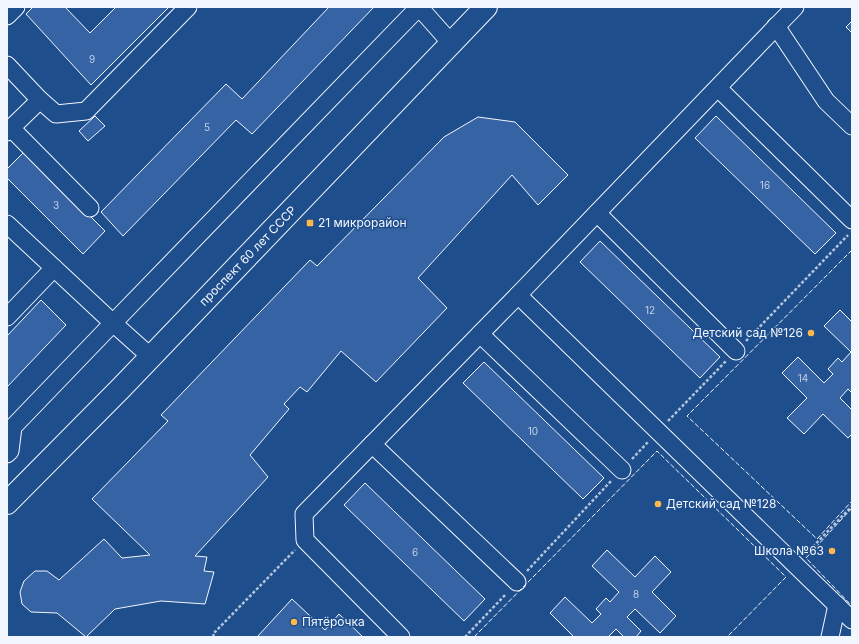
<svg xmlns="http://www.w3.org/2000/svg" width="859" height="644" viewBox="0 0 859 644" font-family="Inter,sans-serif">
	<rect width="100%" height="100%" fill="#1f4e8c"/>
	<g fill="#3563a3" stroke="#f2f6ff">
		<path d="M33,7h32l25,26 26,-26h53l-78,78 -65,-71z"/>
		<path d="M329,7h45l-122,127 -16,-14 -113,116 -22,-24 125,-128 16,15z"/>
		<path d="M852,21v12l-6,-6z"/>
		<path d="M95,116l10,10 -17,15 -9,-10z"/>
		<path d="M716,116l120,117 -21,21 -120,-116z"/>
		<path d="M478,117l37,5 53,53 -30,30 -26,-30 -94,103 29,30 -71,74 -35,-31 -34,41 -7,-5 -16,17 5,5 -39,46 18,22 -73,79 12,1 -3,14 10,1 -9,32 -44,-3 -46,8 -29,28 -29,-24 -26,-1 -9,-8 -2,-12 4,-11 11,-10h12l12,9 45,-41 18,19 28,-3 -58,-56 76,-78 -7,-6 149,-155 7,6 127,-129z"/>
		<path d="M25,151l80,80 -22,23 -76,-76v-9z"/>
		<path d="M600,241l120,116 -20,21 -120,-116z"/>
		<path d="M41,300l25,25 -59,62v-51z"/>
		<path d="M840,310l12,12v71l-4,-4 -8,9 12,12v24l-4,4 -25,-24 -19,20 -17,-16 20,-20 -25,-25 16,-16 26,26 9,-9 -5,-5 10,-11 4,4 9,-10 -27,-26z"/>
		<path d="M484,362l120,116 -21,21 -120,-116z"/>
		<path d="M365,483l120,116 -21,22 -120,-116z"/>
		<path d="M607,550l28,27 20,-21 16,16 -19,20 24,24 -16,17 -25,-24 -8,8 14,14 -5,6h-12l-8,-8 -8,8h-34l-24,-24 15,-16 27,26 9,-9 -5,-5 10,-11 4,4 9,-10 -27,-26z"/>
		<path d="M292,599l33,31 14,-16 24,23h-106z"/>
	</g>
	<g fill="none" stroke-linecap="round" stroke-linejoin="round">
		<defs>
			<g id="minor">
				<path d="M795,7l-277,288 334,325"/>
				<path d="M7,16l9,-9"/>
				<path d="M776,26l50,75 26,25"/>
				<path d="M7,65l33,35"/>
				<path d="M718,88l134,132"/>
				<path d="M11,128l79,80"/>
				<path d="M7,132l33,-32 16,14 30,-3 102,-104"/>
				<path d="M597,213l139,138"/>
				<path d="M7,224l106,99 306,-316 32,36"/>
				<path d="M7,317l47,-49"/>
				<path d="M480,334l142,136"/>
				<path d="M372,444l145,138"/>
				<path d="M7,454l3,-3 3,-24 100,-104 38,34"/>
				<path d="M401,637l-96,-97 -1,-26 214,-219"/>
				<path d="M830,637l7,-32"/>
			</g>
			<path id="major" d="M7,503l115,-116 364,-380"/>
		</defs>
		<use href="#minor" stroke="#f2f6ff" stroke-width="19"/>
		<use href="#major" stroke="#f2f6ff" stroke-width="24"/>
		<g stroke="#b3c4dc" stroke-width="2.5" stroke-dasharray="3 2" stroke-linecap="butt">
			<path d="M746,341l102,-106"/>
			<path d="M668,421l58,-60"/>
			<path d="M632,459l16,-17"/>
			<path d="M806,554l46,-48"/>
			<path d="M527,571l84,-90"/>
			<path d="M214,637l-1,-3 82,-84"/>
			<path d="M465,637l41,-43"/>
		</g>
		<use href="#minor" stroke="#1f4e8c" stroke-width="17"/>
		<use href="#major" stroke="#1f4e8c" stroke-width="22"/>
		<g stroke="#f2f6ff" stroke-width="1" stroke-dasharray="5 2" stroke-linecap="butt">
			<path d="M852,250l-165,166 130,123 35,-38"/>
			<path d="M852,508l-46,50 46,48"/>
			<path d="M474,637l183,-186 129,126 -59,60"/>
		</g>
	</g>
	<g fill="#ffb74d" stroke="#1f4e8c" stroke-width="1.5">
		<rect x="306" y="219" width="8" height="8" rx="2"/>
		<circle cx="811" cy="333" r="4"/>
		<circle cx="658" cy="504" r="4"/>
		<circle cx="832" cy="551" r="4"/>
		<circle cx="294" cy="622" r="4"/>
	</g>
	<g text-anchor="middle" stroke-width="3" stroke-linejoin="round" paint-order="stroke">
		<g font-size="10" fill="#c3d1e8">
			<text x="92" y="63">9</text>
			<text x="207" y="131">5</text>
			<text x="765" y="189">16</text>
			<text x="56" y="209">3</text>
			<text x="650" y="314">12</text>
			<text x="803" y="382">14</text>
			<text x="533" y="435">10</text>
			<text x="415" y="556">6</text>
			<text x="636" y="598">8</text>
		</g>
		<g font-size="12" fill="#f2f6ff" stroke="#1f4e8c" text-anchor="start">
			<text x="318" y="227">21 микрорайон</text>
			<text x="803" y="337" text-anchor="end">Детский сад №126</text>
			<text x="666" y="508">Детский сад №128</text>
			<text x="824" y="555" text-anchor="end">Школа №63</text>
			<text x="302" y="626">Пятёрочка</text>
		</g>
		<g font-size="12" fill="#f2f6ff" stroke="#1f4e8c">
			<text transform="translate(248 256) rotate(-46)" y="4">проспект 60 лет СССР</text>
		</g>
	</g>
	<rect width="859" height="644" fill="none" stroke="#f2f6ff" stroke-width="16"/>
</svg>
